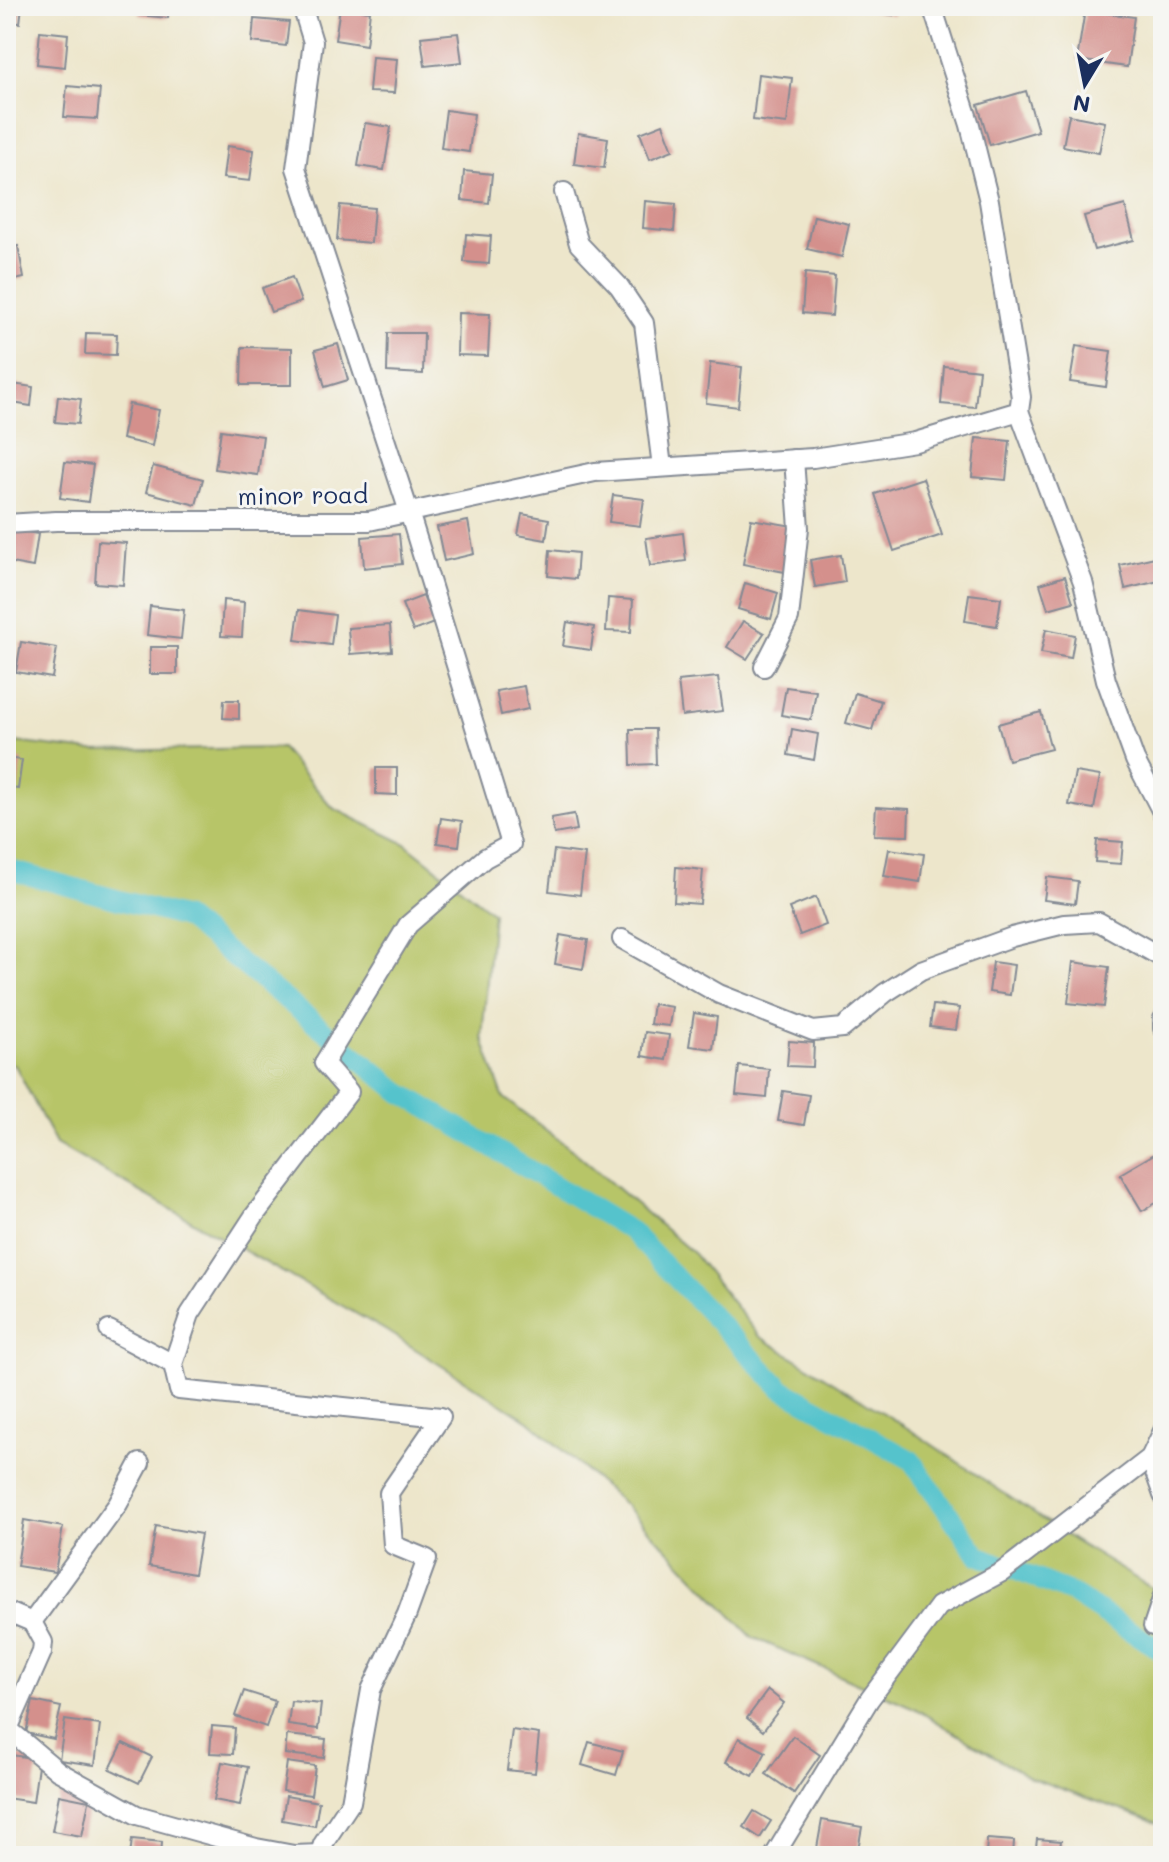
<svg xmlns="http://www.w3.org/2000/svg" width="1169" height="1862" viewBox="0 0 1169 1862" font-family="Mali,sans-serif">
	<rect width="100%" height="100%" fill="#f6f6f2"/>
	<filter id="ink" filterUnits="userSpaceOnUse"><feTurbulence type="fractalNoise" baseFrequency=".0125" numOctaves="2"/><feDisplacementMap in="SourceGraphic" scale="16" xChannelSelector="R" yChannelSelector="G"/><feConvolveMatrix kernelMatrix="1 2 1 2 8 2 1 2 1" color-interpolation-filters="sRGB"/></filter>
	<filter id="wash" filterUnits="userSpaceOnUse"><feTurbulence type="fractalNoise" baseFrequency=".006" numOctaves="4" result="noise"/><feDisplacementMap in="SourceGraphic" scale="32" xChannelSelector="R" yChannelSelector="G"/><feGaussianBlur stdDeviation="1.8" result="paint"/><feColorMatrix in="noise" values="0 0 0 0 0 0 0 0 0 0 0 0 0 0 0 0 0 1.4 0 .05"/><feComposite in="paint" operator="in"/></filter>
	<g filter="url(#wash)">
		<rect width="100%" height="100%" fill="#ede6cb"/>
		<path fill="#b7c568" stroke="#697a63" stroke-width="2" d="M6,741l85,10 190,-3 52,60 73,36 87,69 -11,124 21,60 73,56 118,101 65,82 150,93 164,111 90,55v230l-134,-48 -115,-69 -162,-71 -128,-133 -95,-83 -144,-91 -329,-186 -41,-79 -9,-3z"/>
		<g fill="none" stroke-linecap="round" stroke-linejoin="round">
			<path stroke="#55c3cc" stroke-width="20" d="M6,869l179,49 215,174 231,139 150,157 130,72 67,95 93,38 92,59"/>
		</g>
		<g id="blocks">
			<g fill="#d4908c">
				<path d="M6,6h16l-2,17 -14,-1z"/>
				<path d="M140,6h29l-1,12 -29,-3z"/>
				<path d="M862,6h32l-1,9 -32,-6z"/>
				<path d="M340,7l30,4 -4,34 -31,-5z"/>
				<path d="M1085,10l49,7 -7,50 -50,-7z"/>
				<path d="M254,19l35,3 -3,24 -34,-4z"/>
				<path d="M40,31l28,3 -3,33 -28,-3z"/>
				<path d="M458,33l4,29 -37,4 -4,-29z"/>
				<path d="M372,57l25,2 -3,34 -25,-1z"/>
				<path d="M758,74l34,4 -5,46 -34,-4z"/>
				<path d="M67,86l33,3 -3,30 -33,-2z"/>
				<path d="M1026,91l12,40 -48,14 -12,-40z"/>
				<path d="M446,110l28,4 -5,38 -28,-4z"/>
				<path d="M1069,115l36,7 -6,31 -36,-7z"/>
				<path d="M365,123l26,4 -7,43 -26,-4z"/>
				<path d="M663,124l10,26 -23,9 -10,-26z"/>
				<path d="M578,133l30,5 -4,30 -30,-4z"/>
				<path d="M227,146l27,4 -4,31 -27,-3z"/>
				<path d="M464,171l28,3 -3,29 -27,-3z"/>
				<path d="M645,201l31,3 -2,27 -31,-3z"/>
				<path d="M340,205l34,3 -3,35 -34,-3z"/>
				<path d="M1125,205l9,35 -40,10 -10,-34z"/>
				<path d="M814,216l35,8 -7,33 -35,-8z"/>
				<path d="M466,234l25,2 -2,28 -25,-2z"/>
				<path d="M18,246l6,32 -18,4v-34z"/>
				<path d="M805,273l30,3 -3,40 -30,-3z"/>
				<path d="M292,277l9,25 -30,10 -9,-24z"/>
				<path d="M458,313l32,1 -2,42 -31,-1z"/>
				<path d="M86,333l31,1 -1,21 -31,-1z"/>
				<path d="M388,333h36l-1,41 -36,-2z"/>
				<path d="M338,344l10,36 -23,7 -10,-37z"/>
				<path d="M1076,346l35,5 -5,36 -36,-5z"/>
				<path d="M242,347l50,1v37h-51z"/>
				<path d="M710,363l32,4 -4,40 -32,-4z"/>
				<path d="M944,366l35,4 -4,37 -34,-3z"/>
				<path d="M6,383l27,4 -2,19 -25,-4z"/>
				<path d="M58,396l23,3 -3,25 -23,-2z"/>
				<path d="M129,404l30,6 -7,36 -30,-7z"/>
				<path d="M221,430l42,6 -5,39 -43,-6z"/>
				<path d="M976,438l34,3 -4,39 -34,-3z"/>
				<path d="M65,462l28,3 -5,37 -28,-4z"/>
				<path d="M153,466l50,13 -7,26 -50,-13z"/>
				<path d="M923,478l19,57 -48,16 -19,-57z"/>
				<path d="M613,495l31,4 -4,27 -31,-4z"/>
				<path d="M522,514l27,5 -3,21 -28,-5z"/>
				<path d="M751,519l42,7 -8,46 -42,-8z"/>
				<path d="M468,521l6,33 -30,7 -7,-34z"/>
				<path d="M6,529l32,5 -5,33 -27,-5z"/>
				<path d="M683,533l3,28 -36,5 -4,-28z"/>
				<path d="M399,534l3,30 -38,4 -2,-31z"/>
				<path d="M98,541l28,2 -3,42 -28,-2z"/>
				<path d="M550,550l28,3 -2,26 -28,-3z"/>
				<path d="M841,555l4,27 -30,5 -5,-27z"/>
				<path d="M1159,556l4,24 -38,9 -5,-24z"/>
				<path d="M1065,576l8,26 -25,7 -8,-25z"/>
				<path d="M745,583l33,10 -7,26 -33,-10z"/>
				<path d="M969,594l32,4 -4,28 -32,-5z"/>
				<path d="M423,596l11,27 -21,8 -11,-27z"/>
				<path d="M608,598l25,2 -2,32 -25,-1z"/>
				<path d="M223,600l21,2 -2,35 -21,-1z"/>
				<path d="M150,606l34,4 -3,29 -34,-4z"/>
				<path d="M299,610l36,5 -4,30 -36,-5z"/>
				<path d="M743,621l21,12 -17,26 -20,-12z"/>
				<path d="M567,622l27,5 -3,23 -28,-4z"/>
				<path d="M390,625l2,26 -42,3 -2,-26z"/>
				<path d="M1046,629l29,6 -4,23 -30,-5z"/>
				<path d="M21,642l36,6 -5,30 -36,-6z"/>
				<rect x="150" y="647" width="27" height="27"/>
				<path d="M718,677l5,34 -41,5 -4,-35z"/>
				<path d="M524,686l4,23 -27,6 -5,-24z"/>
				<path d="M786,687l30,4 -5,29 -30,-5z"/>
				<path d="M855,693l26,8 -9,29 -26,-7z"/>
				<path d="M224,700h15v19l-16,-1z"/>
				<path d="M1041,712l10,37 -43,11 -10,-36z"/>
				<path d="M630,729h25l1,35 -25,1z"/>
				<path d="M792,729l26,5 -4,26 -26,-5z"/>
				<path d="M6,758l16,2 -4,29 -12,-2z"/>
				<path d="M376,768h21v27l-21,-1z"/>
				<path d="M1075,772l25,4 -6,33 -25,-4z"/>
				<path d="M876,807l33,2 -1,27 -34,-1z"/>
				<path d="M574,814l3,16 -23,4 -3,-16z"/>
				<path d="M441,818l21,3 -3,25 -22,-3z"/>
				<path d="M1097,840l26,2 -2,22 -26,-2z"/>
				<path d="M889,849l35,5 -4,28 -36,-6z"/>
				<path d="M554,850l31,4 -5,41 -31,-4z"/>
				<path d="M676,867l27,3 -3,34 -26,-2z"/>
				<path d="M1047,877l31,4 -3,23 -31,-4z"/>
				<path d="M816,897l10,28 -26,10 -11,-27z"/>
				<path d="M560,935l28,5 -5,29 -28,-5z"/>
				<path d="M993,962l21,3 -4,30 -21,-3z"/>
				<path d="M1073,962l36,5 -5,40 -36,-4z"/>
				<path d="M653,1004l19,3 -3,19 -19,-2z"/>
				<path d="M933,1005l26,3 -3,22 -26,-3z"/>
				<path d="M694,1013l23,4 -4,32 -24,-3z"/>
				<path d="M645,1032l24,3 -3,25 -24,-4z"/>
				<path d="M789,1041l25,2 -1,24 -26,-1z"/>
				<path d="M739,1066l30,3 -2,29 -31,-3z"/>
				<path d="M783,1091l26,4 -5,30 -26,-4z"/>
				<path d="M1156,1153l7,12v34l-21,12 -22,-37z"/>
				<path d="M24,1520l39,7 -8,45 -38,-6z"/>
				<path d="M156,1526l45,8 -7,40 -45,-8z"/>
				<path d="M768,1690l16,13 -21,28 -16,-13z"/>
				<path d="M244,1691l31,10 -9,26 -31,-11z"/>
				<path d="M33,1701l28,6 -7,32 -28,-6z"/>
				<path d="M291,1701l30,3 -3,25 -30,-4z"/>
				<path d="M65,1720l35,5 -5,40 -36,-5z"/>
				<path d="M212,1726l23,2 -2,26 -23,-1z"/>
				<path d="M512,1730l27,4 -4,39 -28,-3z"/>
				<path d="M287,1735l39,4 -2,19 -39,-4z"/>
				<path d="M793,1736l27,19 -26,38 -28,-19z"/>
				<path d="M739,1738l27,14 -13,24 -27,-14z"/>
				<path d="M589,1742l34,9 -7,24 -34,-10z"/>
				<path d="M123,1743l29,14 -13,26 -29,-14z"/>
				<path d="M11,1755l28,4 -6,43 -27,-4z"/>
				<path d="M222,1762l26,5 -8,38 -26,-5z"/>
				<path d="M287,1762l28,4 -4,29 -28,-4z"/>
				<path d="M59,1795l30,6 -7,35 -30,-5z"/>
				<path d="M286,1796l33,6 -4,24 -33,-6z"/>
				<path d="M754,1811l17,10 -11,17 -16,-11z"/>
				<path d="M822,1820l40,7 -5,28 -40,-7z"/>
				<path d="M132,1839l30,3 -1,14h-31z"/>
				<path d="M987,1839l27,2 -1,15h-27z"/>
				<path d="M1037,1839l24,2 -2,15h-24z"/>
				<path d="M203,1847l33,8v1h-35z"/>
			</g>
		</g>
	</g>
	<g filter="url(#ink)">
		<use href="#blocks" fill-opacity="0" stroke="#848a94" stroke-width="2"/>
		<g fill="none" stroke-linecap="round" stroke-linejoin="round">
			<defs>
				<g id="minor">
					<path d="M302,6l11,36 -17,126 113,344 102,332 -26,14 -77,67 -84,138 25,29 -95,124 -64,98 -17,50 6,26 262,27 -52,76 4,52 34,14 -20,55 -36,76 -20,112 -28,42 -4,12"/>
					<path d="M564,192l15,52 40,42 25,37 18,144"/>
					<path d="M1019,411l64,171 23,98 29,80 28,54"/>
					<path d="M6,524l50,-3h313l226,-49 218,-14 102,-16 104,-31 2,-14 -32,-196 -19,-76 -38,-119"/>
					<path d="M764,667l25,-49 10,-90 -5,-69"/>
					<path d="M622,939l97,55 94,37 30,-3 42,-35 36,-23 91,-33 52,-13 35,-2 64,36"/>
					<path d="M1163,1019v9"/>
					<path d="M109,1330l64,34"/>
					<path d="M1150,1458l13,37"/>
					<path d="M6,1611l26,11 86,-118 22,-41"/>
					<path d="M32,1622l11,20 -1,10 -34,77 50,42 79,44 119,33 38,7 26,-1"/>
					<path d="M1153,1626l10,-30"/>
					<path d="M774,1856l95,-156 70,-94 63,-34 148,-114 13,-27"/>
				</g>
			</defs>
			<use href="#minor" stroke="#848a94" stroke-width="22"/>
			<use href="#minor" stroke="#fff" stroke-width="18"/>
		</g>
	</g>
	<g text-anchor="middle" stroke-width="6" stroke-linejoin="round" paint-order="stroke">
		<g font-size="24" fill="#1b2f5e" stroke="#f6f6f2">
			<text transform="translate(303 496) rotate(-1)" y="8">minor road</text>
		</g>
	</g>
	<rect width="1169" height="1862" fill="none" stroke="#f6f6f2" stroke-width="32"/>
	<g transform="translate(1085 84) rotate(190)" stroke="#f6f6f2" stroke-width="6" paint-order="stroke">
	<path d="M0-6L14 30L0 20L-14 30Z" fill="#1b2f5e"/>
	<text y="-12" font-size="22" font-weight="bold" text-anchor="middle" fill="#1b2f5e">N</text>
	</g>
</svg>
